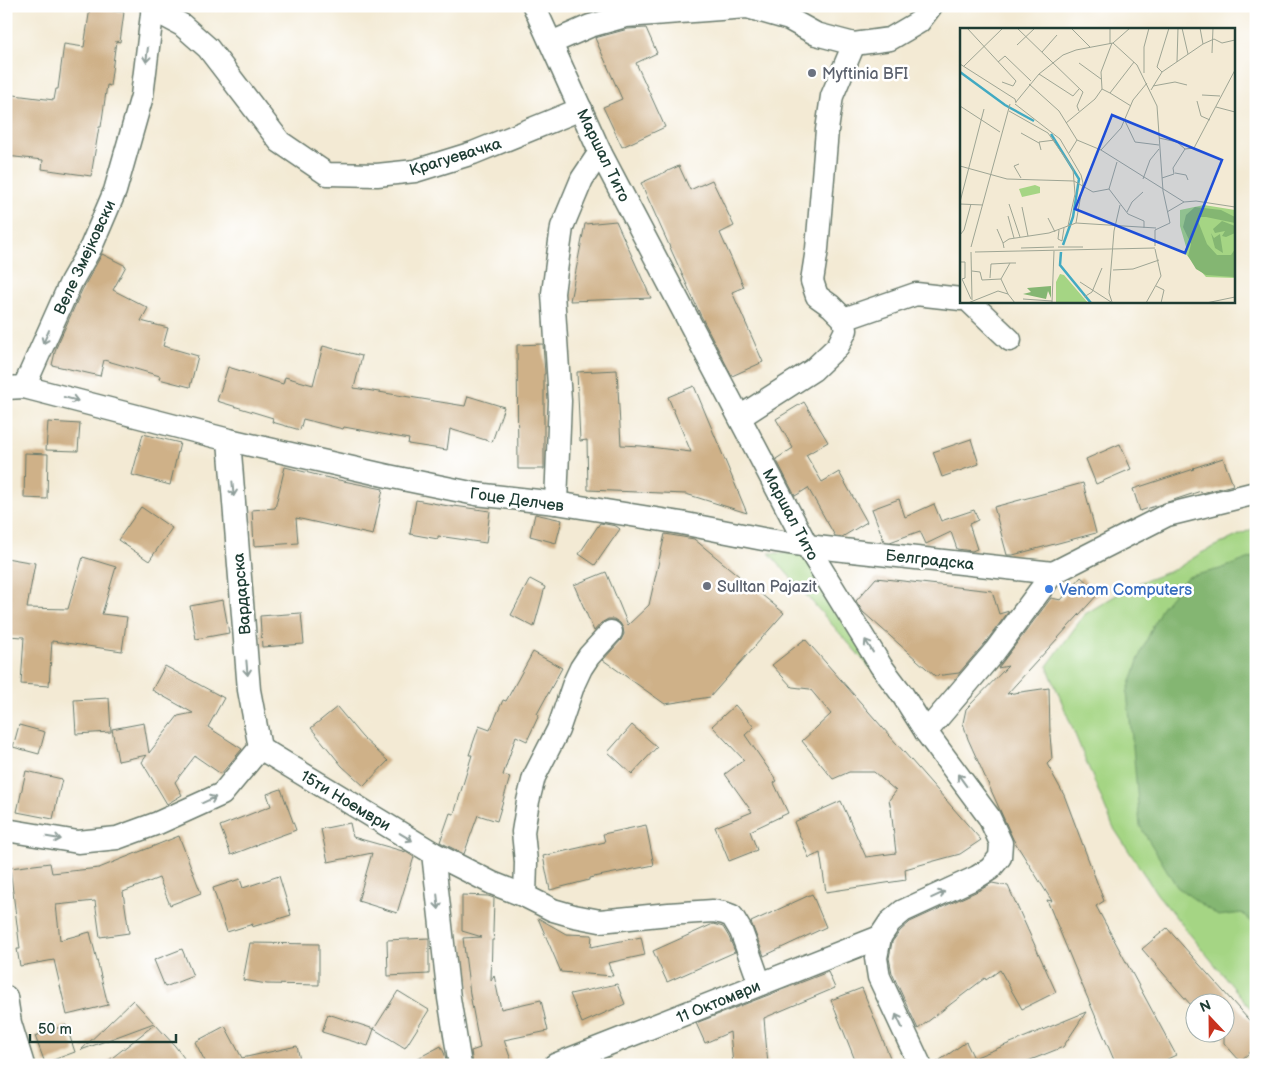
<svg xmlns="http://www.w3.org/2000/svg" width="1262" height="1071" viewBox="0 0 1262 1071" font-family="'Balsamiq Sans',sans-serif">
	<rect width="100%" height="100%" fill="#fff"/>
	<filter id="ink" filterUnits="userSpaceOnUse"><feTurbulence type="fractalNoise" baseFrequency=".02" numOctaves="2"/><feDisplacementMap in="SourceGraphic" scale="10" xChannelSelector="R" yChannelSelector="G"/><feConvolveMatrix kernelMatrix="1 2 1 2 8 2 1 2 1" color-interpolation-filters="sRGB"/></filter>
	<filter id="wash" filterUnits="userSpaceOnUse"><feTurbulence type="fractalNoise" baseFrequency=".0096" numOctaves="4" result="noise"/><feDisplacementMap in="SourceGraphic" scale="20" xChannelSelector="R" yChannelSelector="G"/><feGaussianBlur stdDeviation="1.12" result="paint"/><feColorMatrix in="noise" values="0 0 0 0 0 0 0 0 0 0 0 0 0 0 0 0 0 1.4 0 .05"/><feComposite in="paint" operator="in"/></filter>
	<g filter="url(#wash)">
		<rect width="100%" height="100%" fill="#f3ead4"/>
		<g fill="#a5d584" stroke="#62895c">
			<path d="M1256,527v488l-99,-121 -44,-67 -66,-161 38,-52 48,-29 43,-16 25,-16z"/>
			<path d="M769,553h34l77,126z"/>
		</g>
		<path fill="#84b672" stroke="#527a53" d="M1256,556v99l-2,1 2,5v265l-14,-13 -24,3 -41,-29 -37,-61 -7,-79 -6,-54 14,-41 21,-45 25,-30 33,-8z"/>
		<g id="blocks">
			<g fill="#cfb188">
				<path d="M90,8l34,4 -4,30 -4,-1 -6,45 -3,-1 -6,42h-2l-8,49 -49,-7 1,-9 -37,-4v-62l48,6 2,-11h2l6,-45 20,3z"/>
				<path d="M646,28l11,25 -21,10 29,64 -43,20 -19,-40 19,-8 -27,-61 33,-9z"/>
				<path d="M679,166l11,24 22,-10 22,46 -14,7 24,54 -12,5 31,70 -31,14 -32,-62 -59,-131z"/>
				<path d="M616,221l35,77 -81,3 15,-77z"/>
				<path d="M102,254l24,12 -13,24 35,18 -7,13 27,7 -5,18 35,10 -8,31 -31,-8 1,-3 -56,-16 -4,16 -48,-11 4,-17 26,-58z"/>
				<path d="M543,344l2,30h-1v95h-26l-1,-124z"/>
				<path d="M323,346l39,10 -8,32 111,18 3,-10 36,11 -12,35 -42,-13 -3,21 -39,-6 1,-5 -65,-12 -1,2 -40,-10 -3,11 -28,-8 1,-4 -56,-17 11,-34 55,17 2,-7 28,8z"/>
				<path d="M617,370l4,75 20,1 50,6 -23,-55 26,-11 53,127 -61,-19 -98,-4 -1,-50 -7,1 -3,-69z"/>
				<path d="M804,402l24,40 -22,13 16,27 17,-10 28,50 -25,15 -7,-1 -27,-48 -13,8 -19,-37 17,-11 -17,-29z"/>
				<path d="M48,422l32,2 -2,27 -32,-1z"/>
				<path d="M143,434l37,9 -10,42 -38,-10z"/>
				<path d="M971,439l8,25 -37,13 -9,-25z"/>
				<path d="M1120,444l11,25 -35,15 -10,-25z"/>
				<path d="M25,453l23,1 -1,45 -23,-1z"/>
				<path d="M1223,458l10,27 -31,8 -1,-2 -61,20 -7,-22 61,-20 -1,-1z"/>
				<path d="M285,467l44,11 54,11 -10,46 -77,-17 2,25 -44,3 -2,-36 23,-2z"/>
				<path d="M1083,483l13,50 -83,22h-6l-13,-48z"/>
				<path d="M899,499l6,18 29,-13 7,17 33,-11 4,10 -9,4 8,25 -5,2 -15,-2 -6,-17 -25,12 -6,-13 -30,11 -6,-1 -12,-32z"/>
				<path d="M416,500l38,7v-1l36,5 -4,32 -48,-7v3l-28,-5z"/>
				<path d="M141,507l31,21 -23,33 -31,-21z"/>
				<path d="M535,514l27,6 -6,23 -26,-7z"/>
				<path d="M600,523l16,3 4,3 -25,36 -16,-11z"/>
				<path d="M665,534l29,5 90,74 -74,84 -45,7 -62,-44 18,-20 3,-6 -1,-6 -3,-5 -6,-4h-6l-7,4 -7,8 -20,-46 32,-13 22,53 21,-20z"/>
				<path d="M83,557l33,10 -14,47 25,3 -5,34 -70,-10 -3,45 -28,-2 3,-47 -18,-1v-78l29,5 -8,45 41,1z"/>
				<path d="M1081,577l18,16 -92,101 42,-6 1,47 2,24 -5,5 17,31 40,106 -8,5 80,149 -21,10 -41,-5 -34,-80 -33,-80 5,1 -39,-62 -45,-100 -5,-16 3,-14 42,-43 -10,2 53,-70 10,2z"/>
				<path d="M876,578l116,13 7,23 10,-3 -24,32 -26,30 -24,3 -72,-64 -7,-11z"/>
				<path d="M530,579l15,8 -11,40 -23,-12z"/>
				<path d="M223,600l6,33 -33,6 -6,-33z"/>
				<path d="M301,613l3,31 -42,3 -2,-31z"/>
				<path d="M805,639l176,201 -21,14 -55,15 1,11 -80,12 -6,-39 -11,5 -15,-36 47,-21 25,56 30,-4 -5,-44 -2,-9 7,-9 -22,-19h-25l-16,7 -31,-38 29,-27 -21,-25 -18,-2 -20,-22z"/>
				<path d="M533,652l29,16 -25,46 2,1 -12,26 -11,-5 -13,39 7,2 -13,44 -19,-6 -14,39 -24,-12 10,-29 4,1 18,-59h-3l10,-29 11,4 13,-30 3,1z"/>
				<path d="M165,666l59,32 -16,29 34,22 -21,25 -26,-18 -20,26 7,13 -15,9 -25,-42 5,-7 -29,6 -6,-32 32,-6 5,30 29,-37 15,-3 -41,-23z"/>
				<path d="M109,698l2,34 -35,2 -2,-34z"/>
				<path d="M735,705l19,22 -9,8 32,46 -3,2 14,30 -38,18 7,19 -28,11 -14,-34 37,-15 -27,-38 19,-14 -32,-34z"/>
				<path d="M337,707l25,30 26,24 -24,25 -22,-20 -31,-38z"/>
				<path d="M19,725l26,7 -6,22 -26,-7z"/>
				<path d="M632,725l25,22 -25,27 -24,-22z"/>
				<path d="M26,771l36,8 -9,40 -36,-7z"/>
				<path d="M281,789l15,41 -39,14v1l-26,10 -11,-29 51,-20 -4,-12z"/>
				<path d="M350,823l3,14 53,15 8,5 -17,56 -39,-12 14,-48 -44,9 -7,-33z"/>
				<path d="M646,825l8,40 -65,13v2l-39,10 -7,-34 62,-14 -2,-8z"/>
				<path d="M179,836l22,57 -31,12 -11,-27 -36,14 6,41 -29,4 -5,-36 -39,4 4,35 30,-8 18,73 -41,10 -13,-55 -34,6 -3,-17h3l-10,-81 40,-5 2,10 47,-5z"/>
				<path d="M279,876l12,39 -39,12 1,-3 -26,8 -14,-44 27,-9 3,9z"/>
				<path d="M992,883l16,3 48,106 -34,17 -22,-39 -14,10 -1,-2 -67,51 -26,-56 -3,-15 3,-16 8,-11 10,-9 72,-33z"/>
				<path d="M812,894l14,33 -62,29 -13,-34z"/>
				<path d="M462,895l26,1 6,2 -1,34 1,8h-2l-1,41 3,-6 7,34 40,-9 7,31 -44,9 7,20 -14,5h-24l-2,-14 9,-3 -10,-54 -7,-56 19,-1 -20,-6z"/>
				<path d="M538,918l28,16 26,1 -1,12 50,-10 4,18 -37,8 5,13 -52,-4z"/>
				<path d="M713,924l10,3 6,10 6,15 -68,30 -14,-31z"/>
				<path d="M1167,928l89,100v19l-16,14 -16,-18v-39h-34l-48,-55z"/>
				<path d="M429,938v36l-41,2 -1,-36z"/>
				<path d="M250,943l69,1v41l-52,-1 -24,-4z"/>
				<path d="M182,949l11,27 -28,11 -11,-27z"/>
				<path d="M828,972l7,16 -71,30 4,47h-35l-3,-33 -25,11 -9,-20z"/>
				<path d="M617,984l8,20 -43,19 -12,-29z"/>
				<path d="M862,988l31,77h-36l-26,-65z"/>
				<path d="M398,991l31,19 -24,38 -31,-19z"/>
				<path d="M133,1000l21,23 -73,27z"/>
				<path d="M1086,1012l-23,35 -45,18h-85l33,-23 8,16z"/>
				<path d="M328,1014l46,15 -6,17 -46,-14z"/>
				<path d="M155,1024l20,22 9,12 -11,7h-70z"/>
				<path d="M66,1025l9,27 -30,11 -10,-27z"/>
				<path d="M225,1026l17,32 55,-12 4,19h-94l-12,-23z"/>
				<path d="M441,1046l4,9 2,10h-42z"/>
			</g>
		</g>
	</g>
	<g filter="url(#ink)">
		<use href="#blocks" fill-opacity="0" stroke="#697a6c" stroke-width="1"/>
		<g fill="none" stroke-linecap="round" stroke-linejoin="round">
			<defs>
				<g id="street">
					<path d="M534,6l66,146 207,394 74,120 21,28 24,38 63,85 12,26 -1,14 -10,12 -13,8 -74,34 -13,11 -10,15 -4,21 3,19 41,88"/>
					<path d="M152,9l30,16 26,23 72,94 47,32 50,1 38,-4 58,-18 108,-44"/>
					<path d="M551,43l39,-17 36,-10 121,-9 42,12 27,15 38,10 36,-5 29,-17 12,-16"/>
					<path d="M969,301l41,39"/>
					<path d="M844,319l72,-25 45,5"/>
					<path d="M24,387l47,-105 20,-35 24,-56 27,-95 11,-90"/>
					<path d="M6,388l18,-1 205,53 159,36 88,18 80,9 125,20 82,16 44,7 246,27"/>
					<path d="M740,417l73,-47 25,-24 8,-16 -2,-11 -13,-13 -14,-10 -5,-15 5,-32 10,-119 5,-34 22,-52"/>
					<path d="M229,440l20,250 11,58"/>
					<path d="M556,503l4,-102 -7,-108 9,-66 20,-48 18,-27"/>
					<path d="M926,732l69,-81 58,-78 114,-58 89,-22"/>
					<path d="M260,748l173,105 59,30 33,13 28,14 21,6 26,5 69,-7 44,-3 11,2 8,3 9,15 19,53"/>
					<path d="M6,830l72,12 39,-4 41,-15 64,-29 38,-46"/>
					<path d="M433,853l16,145 11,67"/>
					<path d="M525,896l1,-34 -3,-30 5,-31 6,-24 24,-47 16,-47 7,-15 8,-12 22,-24"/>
					<path d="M6,997l4,26 13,42"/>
					<path d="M555,1065l325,-128"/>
				</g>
			</defs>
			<use href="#street" stroke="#697a6c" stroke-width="25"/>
			<use href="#street" stroke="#fff" stroke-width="22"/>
		</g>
		<defs><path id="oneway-shaft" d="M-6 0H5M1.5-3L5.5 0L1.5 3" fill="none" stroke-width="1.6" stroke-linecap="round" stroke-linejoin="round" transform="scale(1.25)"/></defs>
		<g stroke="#8f9e9a">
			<use href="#oneway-shaft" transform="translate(147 55) rotate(97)"/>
			<use href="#oneway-shaft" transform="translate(46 337) rotate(114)"/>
			<use href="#oneway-shaft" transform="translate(71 399) rotate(15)"/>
			<use href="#oneway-shaft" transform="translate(233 489) rotate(85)"/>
			<use href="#oneway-shaft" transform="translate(869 646) rotate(-122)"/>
			<use href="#oneway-shaft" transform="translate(247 668) rotate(85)"/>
			<use href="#oneway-shaft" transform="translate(962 780) rotate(-126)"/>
			<use href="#oneway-shaft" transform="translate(209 800) rotate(-24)"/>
			<use href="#oneway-shaft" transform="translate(406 837) rotate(31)"/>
			<use href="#oneway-shaft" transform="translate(54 838) rotate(9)"/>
			<use href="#oneway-shaft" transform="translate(938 895) rotate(-25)"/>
			<use href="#oneway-shaft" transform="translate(438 902) rotate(84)"/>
			<use href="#oneway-shaft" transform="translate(899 1021) rotate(-115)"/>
		</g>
	</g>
	<g fill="#6b7280" stroke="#fff" stroke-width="2">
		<circle cx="812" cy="73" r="5"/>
		<circle cx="707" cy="586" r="5"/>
	</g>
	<circle fill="#3f7fe0" stroke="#fff" stroke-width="2" cx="1049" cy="589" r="5"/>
	<g text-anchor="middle" stroke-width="5" stroke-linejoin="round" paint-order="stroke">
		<g font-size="16" fill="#5b616d" stroke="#fff" text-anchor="start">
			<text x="822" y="79">Myftinia BFI</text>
			<text x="717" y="592">Sulltan Pajazit</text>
		</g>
		<g font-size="16" fill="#1f3d34" stroke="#fff">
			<text transform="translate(604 155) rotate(64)" y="6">Маршал Тито</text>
			<text transform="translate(455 156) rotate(-17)" y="6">Крагуевачка</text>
			<text transform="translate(84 257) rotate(-65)" y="6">Веле Змејковски</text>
			<text transform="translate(517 499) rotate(8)" y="6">Гоце Делчев</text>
			<text transform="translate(791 514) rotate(62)" y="6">Маршал Тито</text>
			<text transform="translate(930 559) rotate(6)" y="6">Белградска</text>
			<text transform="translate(241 594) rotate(-95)" y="6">Вардарска</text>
			<text transform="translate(346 800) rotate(31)" y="6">15ти Ноември</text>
			<text transform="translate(718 1001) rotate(-22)" y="6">11 Октомври</text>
		</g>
		<g font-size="16" fill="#366cbe" stroke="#fff" text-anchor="start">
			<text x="1059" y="595">Venom Computers</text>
		</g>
	</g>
	<g transform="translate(960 28)">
		<rect width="275" height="275" fill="#f3ead4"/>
		<path d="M75,157l5,2v6l-18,4 -3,-8zM244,177l31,5v68l-29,-1 -22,-25 3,-2 -7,-24v-16zM100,246l4,1 24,28h-32v-21z" fill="#a5d584"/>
		<path d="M235,179l26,3 14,7v6l-29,-6h-7l-1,4 9,23 10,11h14l4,-6v28l-29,-2 -10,-6 -8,-13 3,-12 -8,-17 3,-12zM262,193l13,5v7l-9,4 -4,-1 3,-5 -10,2 -2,-4zM251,205l3,5 6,-4 3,19 -8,-5zM91,258v12l-3,-7 -2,8 -23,-5 8,-2 -4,-4z" fill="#84b672"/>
		<path fill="none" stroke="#42aac2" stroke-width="2.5" d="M0,44l45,33 29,16M91,106l28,45 -6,38 -10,28M101,224l-1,13 31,38"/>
		<path fill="none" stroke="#9ea594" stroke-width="1" d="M7,0l49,53 -3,5 -11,-4M57,0l66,64 -6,14 2,5M111,0l19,19M150,0v16M222,0l6,26M240,0l3,16M153,15l17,-15M57,17l18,-17M82,24l15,-17M252,25l1,-25M38,34l7,-6 26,25M217,34l1,-34M119,35l22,16M0,36l55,35 1,4M4,38l39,-38M202,44l-5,-5 12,-39M184,45v-26l5,-19M79,46l34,22 6,-7M69,56l30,27 18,29 24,10 83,52M193,58l22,-4 12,3M142,61l8,4 24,-31M191,62l11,-18 41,-28 11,-5 8,4 13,-3M150,65l21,13M242,67l18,1M237,73l4,15 9,4M56,74l23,-28 24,-19 13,-5 37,-7 24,22 20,41 6,85 7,32 -15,7v16M55,76l45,35 21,36 2,8 -7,40M0,78l40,26M256,79l19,5M49,83l39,22 25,36 2,25 -7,32M165,93l10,21 24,3M106,95l29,-24 7,-10 -1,-17 11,-29M61,105l18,10M199,110l18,4 8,7 9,-1 41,-78M81,122l-2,-8 16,-2M141,122l20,-22 12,-28 14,-17M109,125l8,-13M59,136l-5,2 7,12M0,138l47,13 67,2 19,11 16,-3M215,145l11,2 2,5M202,150l12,-4 -1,-6 12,-19M183,151l7,-19 9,-11M149,161l19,25 16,7v7M149,161l8,-27M0,174l24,-93M0,176l23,1M49,176l11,33M62,179l6,29M167,184l5,-10 11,-10M207,184l17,-10 12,-1 39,6M48,188l6,22M88,190l7,14M37,201l6,14M99,202l-1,9 4,2 2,-13M0,207l4,-5 7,-26M11,219l39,-143M98,219h25M44,220l-1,-5 6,-4 40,-6 27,-10 80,5M61,220l33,-1M11,224l1,48M15,224l180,-4M0,234h5v16l-3,1 9,20M153,242l20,-1 26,-9M12,243l8,1 2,8 19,-1 9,-16h6M30,250l1,-14 19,-1M41,251l7,15M120,254l31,20M196,258l8,4 -3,13M124,269l8,-5 10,-24M63,271l29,2M152,274l-3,-9 5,-62 6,-26M8,275l30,-12 10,3 7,9M92,275l2,-52M186,275l15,-27 -6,-27M246,275l29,-6"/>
		<path fill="#1d4ed8" fill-opacity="0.15" stroke="#1d4ed8" stroke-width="2.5" d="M152,87l110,45 -37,93 -110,-44z"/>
		<rect width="275" height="275" fill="none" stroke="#1f3d34" stroke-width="2.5"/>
	</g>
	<rect width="1262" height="1071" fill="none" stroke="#fff" stroke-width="25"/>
	<g transform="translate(1210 1018) rotate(338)"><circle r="24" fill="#ffffff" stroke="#a5b1ae"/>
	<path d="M0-4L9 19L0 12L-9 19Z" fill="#c8321e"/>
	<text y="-8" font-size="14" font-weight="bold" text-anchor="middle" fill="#1f3d34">N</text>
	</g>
	<path d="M30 1034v8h146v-8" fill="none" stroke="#1f3d34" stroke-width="2.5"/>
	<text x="38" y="1034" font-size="15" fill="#1f3d34" stroke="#ffffff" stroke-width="4" paint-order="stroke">50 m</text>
</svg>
